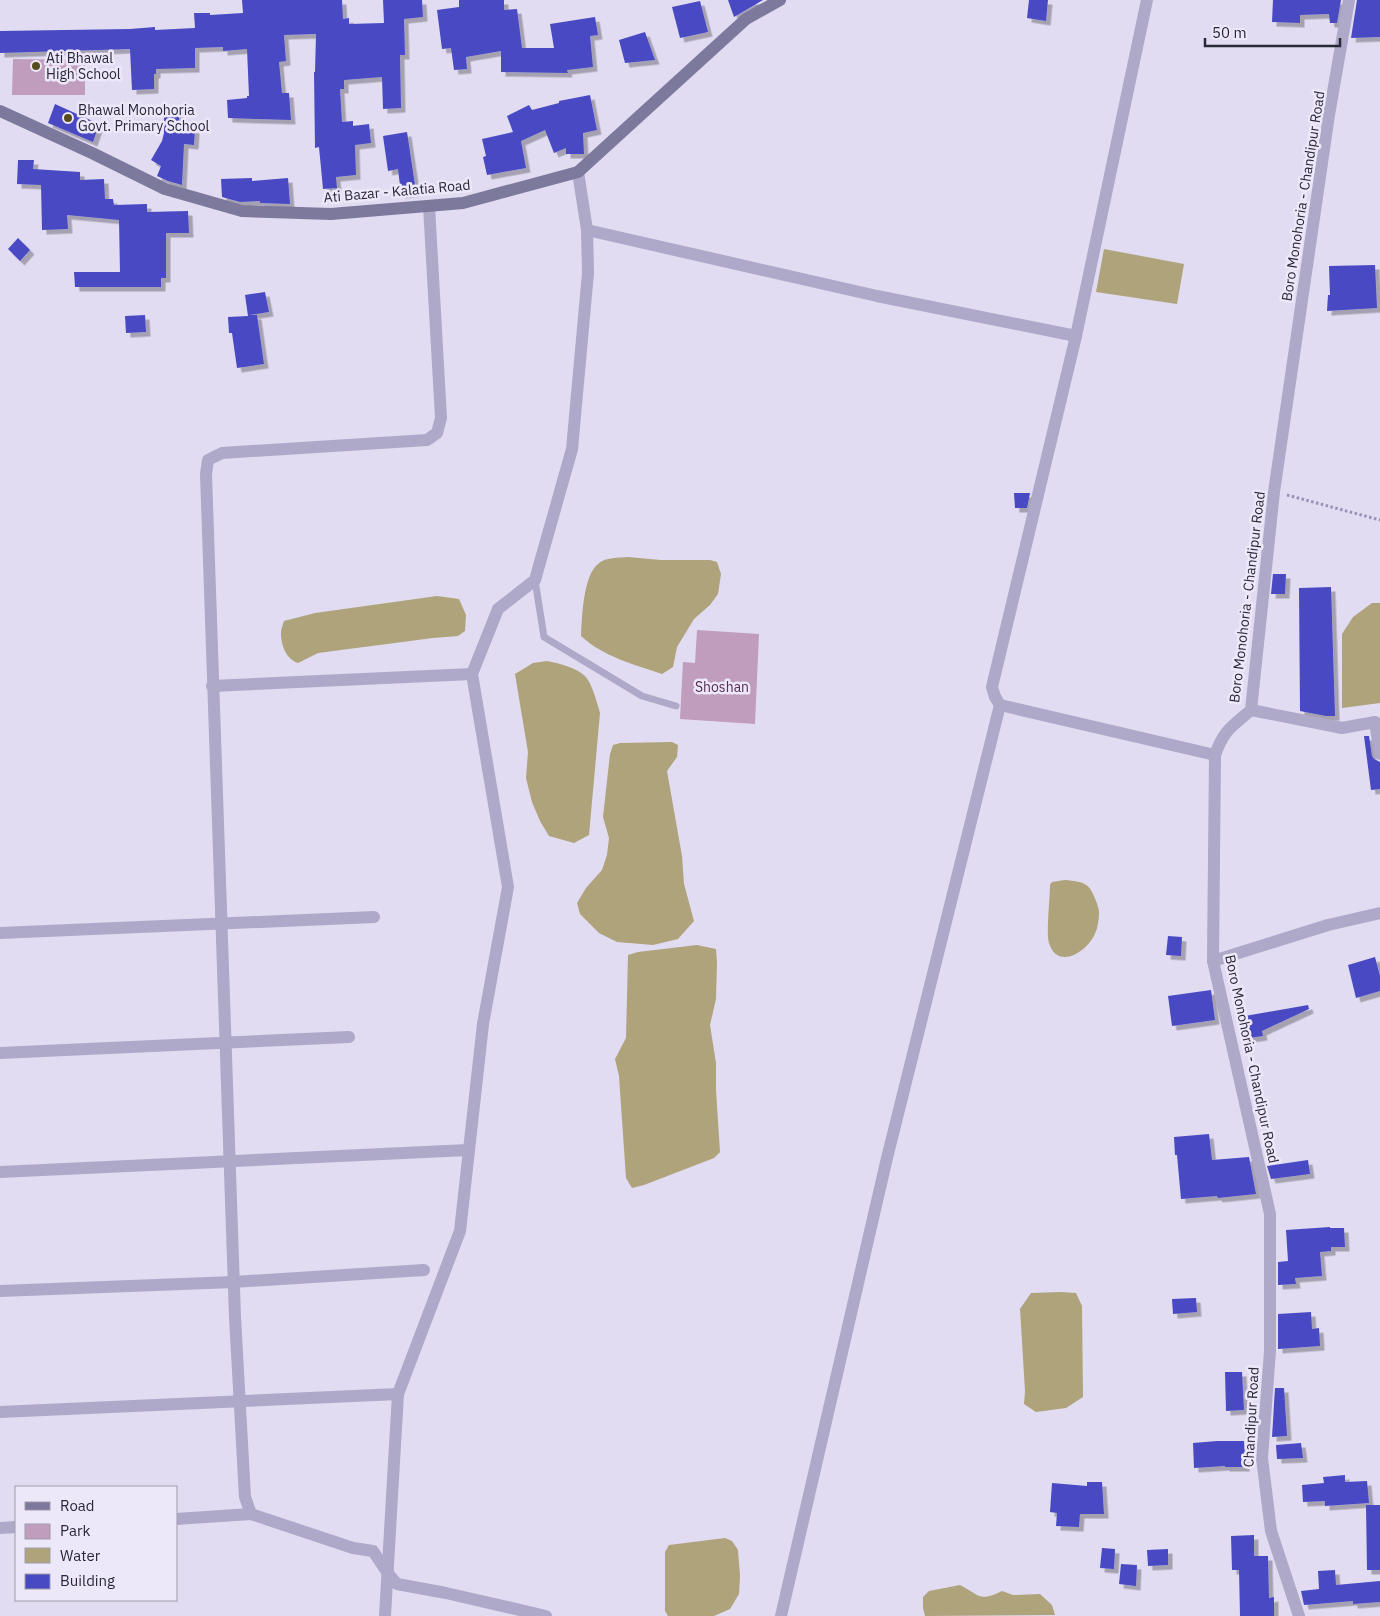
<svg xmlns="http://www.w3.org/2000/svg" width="1380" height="1616" viewBox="0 0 1380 1616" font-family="'IBM Plex Sans',sans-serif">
	<defs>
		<filter id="shadow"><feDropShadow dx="4.5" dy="4.5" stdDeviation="0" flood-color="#0004"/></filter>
	</defs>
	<rect width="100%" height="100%" fill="#e1dcf1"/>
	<g fill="#c09cbd">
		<path d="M13,59l72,1v35h-73z"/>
		<path d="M697,630l62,4 -4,90 -75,-5 3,-57 12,1z"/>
	</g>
	<g fill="#aea37b">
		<path d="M1104,249l80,15 -7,40 -81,-12z"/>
		<path d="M628,557l33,3h49l7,2 4,12 -3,20 -8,11 -16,14 -17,28 -4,20 -11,7c-27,-9 -60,-18 -81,-38 1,-18 2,-60 17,-72 7,-7 21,-6 30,-7z"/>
		<path d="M437,596l22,3 7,16 -1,16 -7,5 -25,2 -115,15 -20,10c-12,-4 -17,-18 -17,-30 0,-4 2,-9 3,-12l31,-8z"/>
		<path d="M1372,603h8v100l-38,5v-74l11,-17z"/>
		<path d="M547,661c11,2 30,7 38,15 7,7 12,27 15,37l-11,122 -15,8 -25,-7 -9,-15 -8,-19 -6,-24 2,-26 -13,-78 18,-11z"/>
		<path d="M672,742l6,3 -1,12 -10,14 15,85 2,28 10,37 -16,18 -25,6 -36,-3 -18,-9 -19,-19 -3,-11 9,-15 16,-18 5,-15 2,-17 -6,-21 7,-63 3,-9 7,-2z"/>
		<path d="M1065,880c19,2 24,2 31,21 1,3 3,8 3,11 0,5 -1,14 -3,19 -6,19 -38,41 -47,12 -3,-10 1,-45 1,-58l2,-3z"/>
		<path d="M697,945l19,4 1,14 -1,36 -6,26 6,38v27l4,62 -6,6 -70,27 -12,3 -6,-10 -7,-102 -4,-17 11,-21 2,-83 10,-3z"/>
		<path d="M1061,1292l15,1 6,13 1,91 -17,11 -30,4 -12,-8 1,-13 -5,-82 11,-16z"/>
		<path d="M725,1538l7,3 6,9 2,26 -1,18 -9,15 -16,7h-46l-3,-5v-59l4,-7z"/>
		<path d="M960,1585c21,11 19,17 42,6l11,4 27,-1 12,11 3,10 -130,1 -2,-8v-11l6,-6z"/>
	</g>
	<g fill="#484ac3" filter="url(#shadow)">
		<path d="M242,0h100l1,19 6,-1v6l35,-1 -1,-23h39l1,17 -19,2 1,36h-5l1,53 -18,1 -1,-32 -38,3v9h-4l2,33 11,-1v5l16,-2 2,19 -16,2 1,30 -20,2 1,11 -14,1 -4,-42 -4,1 -1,-76h1l1,-38 -32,1 2,26 -7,1 3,31h7l2,27 -63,-2 -1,-18 20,-2v-2h2l-2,-47 -24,2v-4l-28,1v20l-39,1v5h-2v15l-22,1 -2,-41 -130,4v-22l130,-2 25,-2v3l40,-2 -1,-15h16v2l33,-2z"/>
		<path d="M459,0h45v10l13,-1 5,39h32l-4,-24 45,-7 3,18 -8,1 3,31 -26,3 1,3 -67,-1v-21l-35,6 1,12 -13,1 -3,-22 -9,1 -5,-39 22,-3z"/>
		<path d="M728,0h35l-29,17z"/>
		<path d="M1029,0h19l-2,21 -19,-3z"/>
		<path d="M1273,0h68l-4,23h-7l-1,-9 -29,1v8l-28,-1z"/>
		<path d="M1357,0h23v37l-29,1z"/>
		<path d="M700,1l8,31 -28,6 -8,-31z"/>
		<path d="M645,32l10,28 -30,3 -6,-23z"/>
		<path d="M590,95l7,35 -14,3 1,21h-18v-6l-12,5 -9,-23 -24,11 5,27 -39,7 -4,-18 3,-1 -4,-17 31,-7 -6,-16 22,-11 3,5 27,-7v-2z"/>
		<path d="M55,104l44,20 -6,18 -45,-19z"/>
		<path d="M164,111h15v17l16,1 -1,16 -10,-1 -2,41 -14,-4 -11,-5 4,-10 -10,-6 11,-19 2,-8z"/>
		<path d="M407,132l9,60 -15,2 -3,-25 -10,2 -5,-35z"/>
		<path d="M18,160h16l-1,9 47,3v8l24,-1 1,20h8l1,6 33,-1v8l41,-1 1,22h-23v45h-5v9h-86l-1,-15h46l-1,-52 -52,-5 1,14 -26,1 -1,-45 -24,-1z"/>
		<path d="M252,178v3l36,-3 2,26 -30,-1v-2l-20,1 -18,-5 -1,-18z"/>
		<path d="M18,238l12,12 -10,11 -12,-12z"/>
		<path d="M1375,265l2,43 -50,3 1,-16h2l-1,-29z"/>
		<path d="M265,292l4,20 -19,3h7l7,49 -27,4 -5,-35h-3l-1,-16 20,-1 -3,-21z"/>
		<path d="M145,315l1,17 -20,1 -1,-17z"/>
		<path d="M1014,493h16l-3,15h-12z"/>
		<path d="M1273,574h13l-1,20h-14z"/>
		<path d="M1331,587l4,129h-9l-26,-5 -1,-123z"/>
		<path d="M1364,736h5l3,20 2,3 6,3v27l-9,1z"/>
		<path d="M1168,936l14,1 -1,19 -15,-1z"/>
		<path d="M1375,957l5,19v15l-24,7 -8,-33z"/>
		<path d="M1211,990l4,30 -43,6 -4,-30z"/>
		<path d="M1308,1005l1,4 -47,22 1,5 -14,2 -4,-22z"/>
		<path d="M1209,1134l3,26 37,-3 7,37 -38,4 -1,-2 -36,3 -4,-44h-2l-1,-18z"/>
		<path d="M1308,1160l2,14 -39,5 -4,-13z"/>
		<path d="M1330,1227v1h14l1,19h-14v4l-11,1 2,24 -27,2 1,6 -18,1v-23l10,-1 -2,-31z"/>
		<path d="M1196,1298l1,14 -24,2 -1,-15z"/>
		<path d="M1311,1312l1,17 7,-1 1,18 -42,3v-35z"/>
		<path d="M1225,1372h17l2,38 -18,1z"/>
		<path d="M1275,1388h9l3,48 -15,1z"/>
		<path d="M1217,1441h27l1,26h-20v-1l-31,2 -1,-25z"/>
		<path d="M1301,1443l2,15 -26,1 -1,-14z"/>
		<path d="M1345,1475v7l22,-1 2,22 -44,3v-5l-22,1 -1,-17 22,-2 -1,-6z"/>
		<path d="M1087,1482h15l2,32h-24l-1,13 -23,-1 1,-13 -7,-1 2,-29 35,3z"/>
		<path d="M1366,1505h14v65h-13z"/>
		<path d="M1254,1535v21h14l1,42 5,-1v19h-34l-1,-46h-7l-1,-34z"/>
		<path d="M1102,1548l13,1 -1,20 -14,-1z"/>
		<path d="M1168,1549v16l-20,1 -1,-16z"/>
		<path d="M1121,1564l16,1 -1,21 -17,-2z"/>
		<path d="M1335,1570l1,15 44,-4v21l-27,2v-3l-49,4 -3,-14 18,-2 -1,-18z"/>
	</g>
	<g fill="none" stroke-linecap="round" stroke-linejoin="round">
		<path stroke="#9892b5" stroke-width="3" stroke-dasharray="2.5 2.5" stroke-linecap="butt" d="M1287,495l93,25"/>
		<path stroke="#aea8c9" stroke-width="7" d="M535,580l9,57 98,59 34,10"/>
		<g stroke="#aea8c9" stroke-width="12">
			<path d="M1147,0l-71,336 -84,351 3,10 5,8 215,50"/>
			<path d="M429,206l12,212 -4,15 -10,7 -205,13 -14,7 -2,14 29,843 10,180 6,17 102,34 20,3 14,21 10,12 49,9 100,23"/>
			<path d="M587,230l290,66 199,40"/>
			<path d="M212,686l260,-12"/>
			<path d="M1251,710l91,18 33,-6 5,32"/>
			<path d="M0,933l374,-16"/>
			<path d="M1213,961l115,-36 52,-12"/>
			<path d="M0,1053l349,-16"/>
			<path d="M0,1172l468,-22"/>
			<path d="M0,1291l234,-9 190,-12"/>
			<path d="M0,1412l398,-18"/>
			<path d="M176,1519l75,-5"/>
			<path d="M0,1528l16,-1"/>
			<path d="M385,1616l13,-222 62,-163 23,-207 25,-137 -36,-213 26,-65 37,-29 37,-131 16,-176 -1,-43 -9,-58"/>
			<path d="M781,1616l106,-458 113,-453"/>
			<path d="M1299,1616l-28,-85 -9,-73 8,-107v-137l-57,-253 2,-206c9,-25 16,-28 36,-45l23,-218 55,-377 20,-115"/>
		</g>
		<path stroke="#7d799d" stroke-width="12" d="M0,111l92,42 73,36 77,22 89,3 132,-11 115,-31 168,-153 34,-19"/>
	</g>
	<g fill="#574c1e" stroke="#ede8f9" stroke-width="2">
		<circle cx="36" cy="66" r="5"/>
		<circle cx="68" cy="118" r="5"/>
	</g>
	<g text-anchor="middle" stroke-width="5" stroke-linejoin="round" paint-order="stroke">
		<g font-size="14" fill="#292836" stroke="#ede8f9" text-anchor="start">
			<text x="46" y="63">Ati Bhawal<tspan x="46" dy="16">High School</tspan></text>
			<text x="78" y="115">Bhawal Monohoria<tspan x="78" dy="16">Govt. Primary School</tspan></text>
		</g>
		<g font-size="14" fill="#292836" stroke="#ede8f9">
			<text transform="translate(397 191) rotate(-5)" y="5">Ati Bazar - Kalatia Road</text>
			<text transform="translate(1303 196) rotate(-81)" y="5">Boro Monohoria - Chandipur Road</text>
			<text transform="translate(1247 597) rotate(-83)" y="5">Boro Monohoria - Chandipur Road</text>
			<text transform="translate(1252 1059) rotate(78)" y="5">Boro Monohoria - Chandipur Road</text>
			<text transform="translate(1251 1417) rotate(-87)" y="5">Chandipur Road</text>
		</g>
		<g font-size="14" fill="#542c50" stroke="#ede8f9">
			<text x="722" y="692">Shoshan</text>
		</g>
	</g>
	<rect x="15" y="1486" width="162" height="115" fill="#ede8f9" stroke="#9f9bab"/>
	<rect x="25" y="1502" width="25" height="8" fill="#7d799d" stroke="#9f9bab"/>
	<text x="60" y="1511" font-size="15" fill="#292836">Road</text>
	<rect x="25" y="1524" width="25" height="15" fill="#c09cbd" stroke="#9f9bab"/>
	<text x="60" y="1536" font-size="15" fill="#292836">Park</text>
	<rect x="25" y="1548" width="25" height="15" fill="#aea37b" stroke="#9f9bab"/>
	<text x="60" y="1561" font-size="15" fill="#292836">Water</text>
	<rect x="25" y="1574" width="25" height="15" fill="#484ac3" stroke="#9f9bab"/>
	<text x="60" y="1586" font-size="15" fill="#292836">Building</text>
	<path d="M1205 38v8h135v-8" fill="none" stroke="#292836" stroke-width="2.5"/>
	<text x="1212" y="38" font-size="15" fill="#292836" stroke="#ede8f9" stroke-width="4" paint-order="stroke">50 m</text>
</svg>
